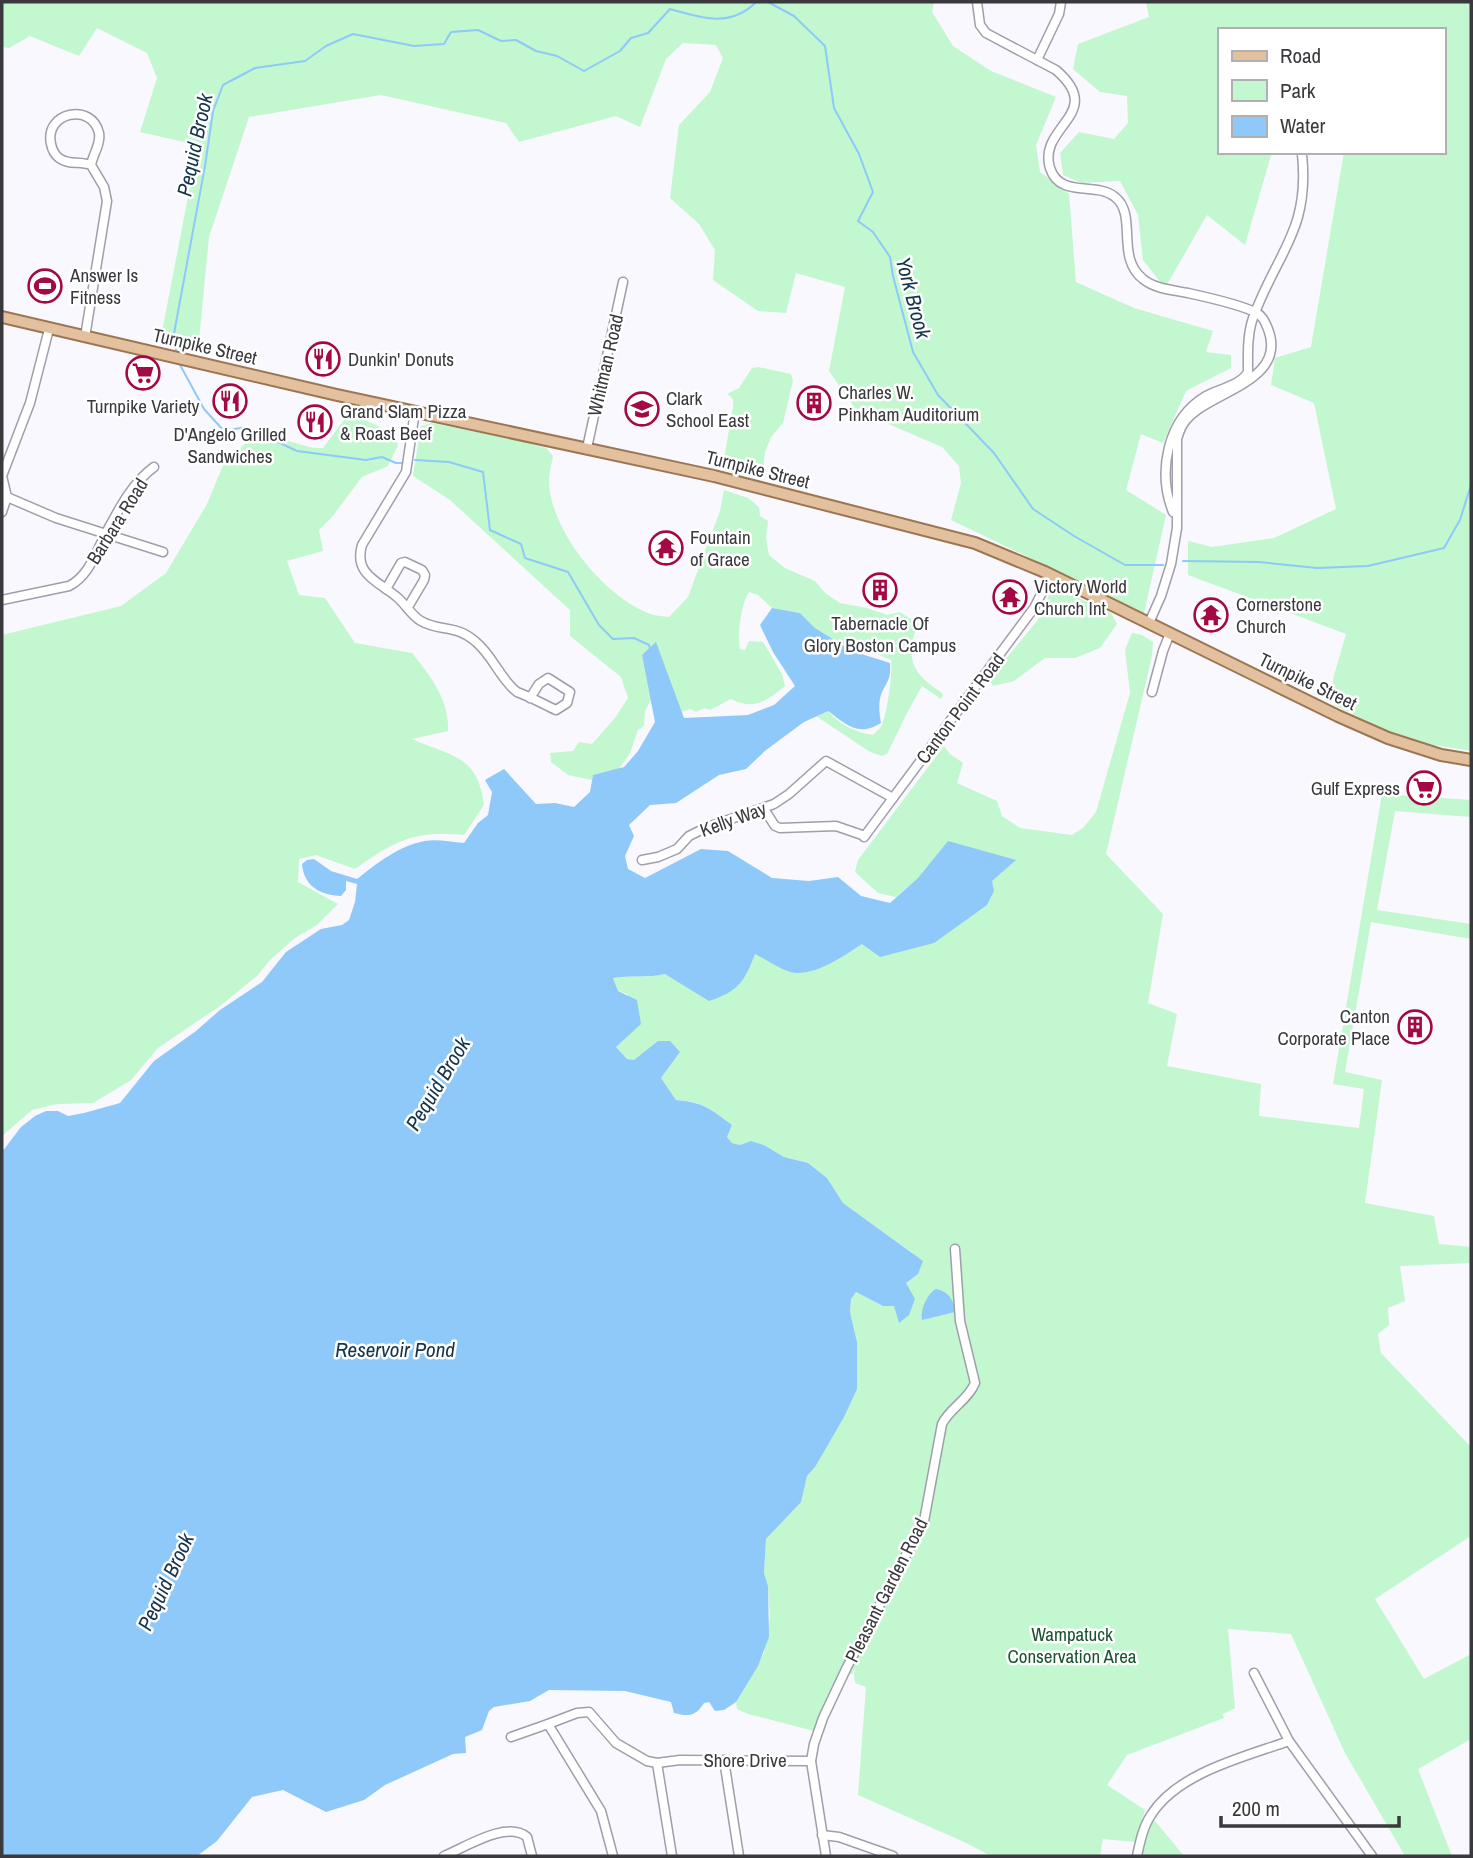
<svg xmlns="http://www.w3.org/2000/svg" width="1473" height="1858" viewBox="0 0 1473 1858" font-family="'Archivo Narrow',sans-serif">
	<rect width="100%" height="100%" fill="#f9f8fe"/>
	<g fill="#c2f7cf">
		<path d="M2,2h932l-2,10 21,34 38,25 65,26 -20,48 4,27 29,22 7,88 58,26 79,23 -7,21 25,3v13l-45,23 -23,52 -22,-9 -15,56 40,25 -22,98 -193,-93 10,-37 -2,-17 -17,-19 -86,-37 -27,-39 16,-84 -49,-14 -10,40 -28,-2 -45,-31 2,-30 -16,-26 -29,-26 9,-73 31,-33 13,-34 -7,-13 -33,-2 -17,16 -26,68 -24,-11 -97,26 -13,-19 -125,-28 -132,22 -40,120 -11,113 -37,-13 37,-192 -58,-13 17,-54 -10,-25 -50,-25 -18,28 -49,-20 -21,12 -7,-1z"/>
		<path d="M1146,2h325v749l-43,-7 -40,-13 -54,-26 -1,-26 13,-45 -158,-59v-34l24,6 62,-9 62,-29 -22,-106 -43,-18 4,-27 36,-11 33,-195h99v-122h-224v122h53l-27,93 -38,-30 -42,73 -22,-28 -5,-45 -18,-34 -39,2 -18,-8 -3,-22 19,-21 35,7 14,-16 -1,-27 -27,-4 -27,-23 5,-25 71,-27z"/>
		<path d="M758,367l33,7 2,7 -10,42 -12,14 -6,15 -2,20 -5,6 -36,-8 11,-63v-8l-6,-5 12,-6 13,-20z"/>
		<path d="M363,419l30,14 5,12 -10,21 -26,11 -30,40 -13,13 4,21 -36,10 12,34 26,3 30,45 57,10c18,22 38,48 36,78l-36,8c40,18 66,16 72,66l-20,30c-52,-4 -67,5 -109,34l-39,-14 -17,4 -1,23 40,22 -21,21 -22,13 -25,22 -12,15 -38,31 -62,42 -27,32 -38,23 -36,1 -25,6 -30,26v-501l119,-29 45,-33 41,-69 17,-41 23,-21 16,-8 50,14h10l21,-28z"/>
		<path d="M431,423l83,16 32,9 7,8c-2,9 -4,18 -4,27 2,48 55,113 99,130 6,3 14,3 21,4l19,-20 32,-86 4,-21 24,8 11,9 1,9 8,5 -2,17 3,17 16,13 30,13 10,12 15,10 27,5 20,7 13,-3 19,12c-9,16 -12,37 2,52 6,7 15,12 22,18l-2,5 -19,-13 -15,27 -20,41 -5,2 -12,-4 -54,-36 12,-5c12,14 27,21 45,24 1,-1 7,-7 8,-8 6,-12 12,-54 10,-67l-23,-10 -16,1 -37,-23 -15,-15 -28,-5 -14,-13 -9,-3c-8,12 -12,42 -9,57l5,1 4,-9 14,1 19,32 3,12c-18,15 -32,25 -54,13l-21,11 -6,-2 -8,4 -6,-3 -9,3 -25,-69 -14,12 9,44 -6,13 -1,14 -6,4 -8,23 -11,16 -26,6 -1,5 -24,-5 -17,-13 -1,-9 23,-2 6,-9 13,2 23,-26 13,-20 -7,-21 -51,-41v-26l-120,-110 -37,-24 8,-50z"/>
		<path d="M1052,588h6l53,25 6,11 -17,24 -25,10h-30l-31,23 -21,5 -3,-5 4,-8 43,-52z"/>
		<path d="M1132,633l10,2 11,7 -1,14 -46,198 57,60 -15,89 29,11 -10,52 94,18 -2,32 100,12 5,-39 -31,-5 49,-290 89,6v17l-76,-6 -18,99 94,14v15l-100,-17 -26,150 37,8 -17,123 69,13 5,28 32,3v16l-71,3 5,35 -17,7 1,17 -11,9 3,19 90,94v89l-96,63 49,80 47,-25v85l-53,30 34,87h-47l-60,-103 -54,-119 -63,-5 7,79 -12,6 1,4 -97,37 -20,30 38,25 -9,32 -33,-3 -3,17h-109l-27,-14 -106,-47 8,-108 -11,-4 -1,-10 2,-6 -4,7h-10l-28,57 -66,-17 -11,-5 -1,-7 4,-9 24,-40 6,-35 -2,-32 -4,-13 2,-34 34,-37 7,-26 8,-9 42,-125 -7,-30 1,-13 5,-7 27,14h11l5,16 7,-39 12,-9 -7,-22 -68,-49 -16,-25 -19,-15 -24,-6 -20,-12 -13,-4 -11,4 -8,-2 -5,-6 5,-12c-21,-16 -29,-24 -56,-25l-15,-22 19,-26 -22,-10 -24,18 -7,-1 -11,-12 8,-7 4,-46 -10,-3 -5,-13c18,-2 35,0 52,-4l15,8 75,-29c11,6 28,19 40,20 23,1 49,-17 67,-29l130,-63 23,-21 -67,-18 -30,36 -22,19 -18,-4 -23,-21 3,-12 86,-114 6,8 13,9 -6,20 40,18 5,15 18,12 52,7 11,-7 13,-16 34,-119 -5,-43z"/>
		<path d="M1150,1815l34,41h-47z"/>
	</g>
	<g fill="#8ec9f9">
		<path d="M772,608l28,5 15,15 37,23 38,12c1,15 -2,17 -8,29 -4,10 -3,20 -1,31 -23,14 -34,2 -53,-12l-24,11 -38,28 -20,19 -27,6 -43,28 -26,2 -21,20 5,11 -9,20 3,13 17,9 56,-29 27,2 44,27 37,3 29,-4 23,19 29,7 28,-25 30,-37 68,19 -24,21 2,10 -7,14 -53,38 -54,14 -18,-13c-18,12 -44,30 -66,29 -13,-1 -30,-14 -41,-19 -11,28 -16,37 -46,47l-44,-27c-17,4 -34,1 -52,4l5,13 19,9 4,24 -25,23 11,12 7,1 24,-19h12l10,11 -19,26 15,22c27,2 35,9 56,25l-5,12 5,6 8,2 11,-4 13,4 20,12 24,6 19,15 16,25 80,58 -5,13 -12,9 9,16 -6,16 -10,8 -5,-17h-11l-27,-14 -5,7 -1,13 7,30v47l-13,28 -29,50 -8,9 -6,26 -35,37 -2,34 4,13 1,51 -11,29 -22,36 -12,8 -9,1 -6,-9 -5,1c-8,13 -15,14 -30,10l-3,-11 -46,-11 -76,-1 -19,11 -36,6 -5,4 -7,19 -17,7 1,16 -13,1 -68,31 -21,15 -38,12 -43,-22 -31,7 -35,44 -20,15h-195v-704l19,-25 14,-11 11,-5h12l10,5 16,-3 36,-10 34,-42 42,-30 24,-21 42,-28 24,-30 35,-23 21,-4 7,-5 6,-18 2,-18 -11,-3v9l-5,6c-20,-1 -37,-9 -39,-32l5,-4 7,-1 17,12 26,8c19,-15 43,-34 68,-38 12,-2 26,1 39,2l14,-20 10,-8 4,-23 -7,-12 19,-11 32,35 19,-1 19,4 16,-15 3,-17 31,-8 14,-16 17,-29 -13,-67 14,-13 28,76 64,-3 26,-10 21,-19 -22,-34 -13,-27z"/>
		<path d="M936,1289c12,2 19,12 19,23l-33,8c-2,-10 5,-26 14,-31z"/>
	</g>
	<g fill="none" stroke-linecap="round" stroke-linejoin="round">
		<g stroke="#8ec9f9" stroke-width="2">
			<path d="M768,2l26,14 31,30 9,62 25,46 14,38 -15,29 15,11 17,25 3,19 20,76 25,43 56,58 39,56 41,27 51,29h38"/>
			<path d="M177,354l-4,-15 32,-173 8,-55 10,-26 32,-17 50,-7 21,-15 27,-12 61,12 30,-2 7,-12 27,-2 23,11 15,-1 20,11 21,5 27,15 36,-20 11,-13 17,-5 22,-24c31,9 61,19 86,-7"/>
			<path d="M179,363l25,46 20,22 22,-4 51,24 69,9 16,-3 14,6h7"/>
			<path d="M415,460l34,2 34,10 7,58 31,14 4,14 43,14 31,53 14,14 21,-1 15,7 1,4"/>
			<path d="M1183,561l76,1 58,6 51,-2 76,-18 16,-28 11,-35"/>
		</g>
		<defs>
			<g id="minor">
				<path d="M977,2l3,23 6,8 70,37c51,44 -19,56 -6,98 10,31 46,13 65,29 23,18 0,60 28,82 12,10 30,11 45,14 22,5 47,10 67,19 8,4 10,10 13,17 20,52 -56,62 -81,90 -5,5 -8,13 -10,20v89l-6,36 -10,32 -12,27"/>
				<path d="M1037,60l22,-46 2,-12"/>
				<path d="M85,337l22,-136 -3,-14 -13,-22c2,-11 10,-21 8,-32 -7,-31 -55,-21 -48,11 1,5 3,10 8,14 9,7 21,3 32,7"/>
				<path d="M415,411l-9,61 -44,73c-9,30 18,37 36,53 8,7 14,18 23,23 19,11 35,3 55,21 17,14 24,37 41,50 14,5 26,12 39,18l11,-7 3,-11 -22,-14 -9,6 -9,14"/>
				<path d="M587,448l36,-166"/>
				<path d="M7,497l49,21 107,34"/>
				<path d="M2,512l5,-15 -5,-21 28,-73 19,-74"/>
				<path d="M1173,512c-16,-40 -6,-93 33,-116 13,-7 35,-11 42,-24 0,-18 -1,-37 5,-54 24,-66 57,-87 49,-164"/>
				<path d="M386,589l15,-26 4,-1 17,8 3,5 -1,5 -16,27"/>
				<path d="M2,600l67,-14c20,-10 27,-34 37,-53 13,-24 26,-50 48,-66"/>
				<path d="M1152,692l11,-41 7,-18"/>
				<path d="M764,809l11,17 5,2 56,-2 29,10"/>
				<path d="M864,837l170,-229 17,-33"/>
				<path d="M642,860l16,-3 19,-8 12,-13 16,-8 69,-24 15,-10 37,-33 67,37"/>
				<path d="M1254,1673l35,68 83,115"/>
				<path d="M548,1724l29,-11 12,-1 27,31 31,18 10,2 23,-3 131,1"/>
				<path d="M511,1737l37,-13 53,87 12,45"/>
				<path d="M724,1760l15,96"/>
				<path d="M657,1763l15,93"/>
				<path d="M822,1835l17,2 54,19"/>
				<path d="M444,1856c22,-9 63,-36 83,-19l5,19"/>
				<path d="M826,1856l-15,-95 3,-17 9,-26 24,-51 77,-146 18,-97c8,-16 26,-24 33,-41l-15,-62 -5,-72"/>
				<path d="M1137,1856c3,-14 6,-29 14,-41 26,-42 93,-58 138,-74"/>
			</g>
			<path id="major" d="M2,317l335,78 377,81 261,67 70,29 293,144 50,22 53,17 30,5"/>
		</defs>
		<use href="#minor" stroke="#9f9eaa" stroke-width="11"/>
		<use href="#major" stroke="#9c7653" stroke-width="14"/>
		<use href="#minor" stroke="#fff" stroke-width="8"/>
		<use href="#major" stroke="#e3c19e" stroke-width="10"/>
	</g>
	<defs>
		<symbol id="stadium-ring" viewBox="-11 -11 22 22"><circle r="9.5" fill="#fff" stroke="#a30944" stroke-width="1.5"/><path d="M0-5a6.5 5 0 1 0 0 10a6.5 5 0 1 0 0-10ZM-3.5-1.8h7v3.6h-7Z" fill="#a30944"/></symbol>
		<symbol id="restaurant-ring" viewBox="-11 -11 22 22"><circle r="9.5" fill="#fff" stroke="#a30944" stroke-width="1.5"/><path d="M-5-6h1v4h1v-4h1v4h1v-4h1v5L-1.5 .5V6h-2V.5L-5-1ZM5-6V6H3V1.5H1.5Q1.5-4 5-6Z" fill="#a30944"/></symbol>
		<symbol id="supermarket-ring" viewBox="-11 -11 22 22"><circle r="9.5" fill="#fff" stroke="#a30944" stroke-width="1.5"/><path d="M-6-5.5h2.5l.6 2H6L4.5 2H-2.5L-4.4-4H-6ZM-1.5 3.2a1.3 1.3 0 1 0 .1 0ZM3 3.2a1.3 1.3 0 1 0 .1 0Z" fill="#a30944"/></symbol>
		<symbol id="building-ring" viewBox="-11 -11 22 22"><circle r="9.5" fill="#fff" stroke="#a30944" stroke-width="1.5"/><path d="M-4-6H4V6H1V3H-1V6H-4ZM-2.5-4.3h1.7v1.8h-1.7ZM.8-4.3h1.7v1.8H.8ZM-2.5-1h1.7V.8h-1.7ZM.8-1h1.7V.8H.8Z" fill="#a30944"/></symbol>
		<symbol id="school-ring" viewBox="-11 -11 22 22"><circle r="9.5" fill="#fff" stroke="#a30944" stroke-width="1.5"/><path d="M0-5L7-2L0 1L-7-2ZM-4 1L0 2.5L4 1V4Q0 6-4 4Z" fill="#a30944"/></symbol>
		<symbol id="temple-ring" viewBox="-11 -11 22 22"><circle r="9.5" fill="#fff" stroke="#a30944" stroke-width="1.5"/><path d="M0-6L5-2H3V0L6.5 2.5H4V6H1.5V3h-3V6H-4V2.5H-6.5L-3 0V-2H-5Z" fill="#a30944"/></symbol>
	</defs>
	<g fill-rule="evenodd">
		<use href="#stadium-ring" x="26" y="267" width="38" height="38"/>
		<use href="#restaurant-ring" x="304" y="340" width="38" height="38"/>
		<use href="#supermarket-ring" x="124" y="354" width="38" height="38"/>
		<use href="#restaurant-ring" x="211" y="382" width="38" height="38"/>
		<use href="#building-ring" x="795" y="384" width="38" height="38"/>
		<use href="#school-ring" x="623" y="390" width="38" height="38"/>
		<use href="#restaurant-ring" x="296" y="403" width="38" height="38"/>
		<use href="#temple-ring" x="647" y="529" width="38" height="38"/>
		<use href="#building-ring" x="861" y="571" width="38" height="38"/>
		<use href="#temple-ring" x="991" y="578" width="38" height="38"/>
		<use href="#temple-ring" x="1192" y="596" width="38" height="38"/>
		<use href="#supermarket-ring" x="1405" y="769" width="38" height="38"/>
		<use href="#building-ring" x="1396" y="1008" width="38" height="38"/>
	</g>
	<g text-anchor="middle" stroke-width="5" stroke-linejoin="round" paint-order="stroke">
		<g font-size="19" fill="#3a393e" stroke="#fff" text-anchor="start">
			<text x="70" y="282">Answer Is<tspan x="70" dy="22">Fitness</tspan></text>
			<text x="348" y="366">Dunkin' Donuts</text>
			<text x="838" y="399">Charles W.<tspan x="838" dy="22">Pinkham Auditorium</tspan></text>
			<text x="666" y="405">Clark<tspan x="666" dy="22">School East</tspan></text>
			<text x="143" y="413" text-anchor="middle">Turnpike Variety</text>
			<text x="340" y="418">Grand Slam Pizza<tspan x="340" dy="22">&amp; Roast Beef</tspan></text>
			<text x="230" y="441" text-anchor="middle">D'Angelo Grilled<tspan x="230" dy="22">Sandwiches</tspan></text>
			<text x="690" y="544">Fountain<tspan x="690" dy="22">of Grace</tspan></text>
			<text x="1034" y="593">Victory World<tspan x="1034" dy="22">Church Int</tspan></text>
			<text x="1236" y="611">Cornerstone<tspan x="1236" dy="22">Church</tspan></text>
			<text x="880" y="630" text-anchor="middle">Tabernacle Of<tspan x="880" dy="22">Glory Boston Campus</tspan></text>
			<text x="1400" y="795" text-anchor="end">Gulf Express</text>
			<text x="1390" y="1023" text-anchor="end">Canton<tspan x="1390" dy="22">Corporate Place</tspan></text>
		</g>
		<g font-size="19" fill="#3a393e" stroke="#fff">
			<text transform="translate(205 346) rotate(13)" y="7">Turnpike Street</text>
			<text transform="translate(605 365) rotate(-77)" y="7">Whitman Road</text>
			<text transform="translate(758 469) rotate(14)" y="7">Turnpike Street</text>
			<text transform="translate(117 521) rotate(-58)" y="7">Barbara Road</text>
			<text transform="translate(1308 681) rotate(26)" y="7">Turnpike Street</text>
			<text transform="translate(960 708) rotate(-53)" y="7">Canton Point Road</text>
			<text transform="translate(733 819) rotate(-20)" y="7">Kelly Way</text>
			<text transform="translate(886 1590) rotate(-63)" y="7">Pleasant Garden Road</text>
			<text x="745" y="1767">Shore Drive</text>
		</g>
		<g font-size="19" fill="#1a542f" stroke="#fff">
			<text x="1072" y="1641">Wampatuck<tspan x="1072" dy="22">Conservation Area</tspan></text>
		</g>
		<g font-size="21" font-style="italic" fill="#14344c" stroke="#fff">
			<text transform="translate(195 145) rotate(-78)" y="7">Pequid Brook</text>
			<text transform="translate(913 298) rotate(75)" y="7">York Brook</text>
			<text transform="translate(438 1084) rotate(-59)" y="7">Pequid Brook</text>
			<text x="395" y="1357">Reservoir Pond</text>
			<text transform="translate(166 1582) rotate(-65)" y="7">Pequid Brook</text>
		</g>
	</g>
	<rect width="1473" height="1858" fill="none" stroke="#3a393e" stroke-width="7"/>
	<rect x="1218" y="28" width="228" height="126" fill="#ffffff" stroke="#b0b0b2" stroke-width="2"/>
	<rect x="1232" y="51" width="35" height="10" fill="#e3c19e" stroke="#b0b0b2" stroke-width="2"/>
	<text x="1280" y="63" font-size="21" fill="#3a393e">Road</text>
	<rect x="1232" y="80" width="35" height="21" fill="#c2f7cf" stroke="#b0b0b2" stroke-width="2"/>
	<text x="1280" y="98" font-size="21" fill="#3a393e">Park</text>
	<rect x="1232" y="116" width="35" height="21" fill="#8ec9f9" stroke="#b0b0b2" stroke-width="2"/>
	<text x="1280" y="133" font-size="21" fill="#3a393e">Water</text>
	<path d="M1221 1816v10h178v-10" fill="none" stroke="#3a393e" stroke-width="3.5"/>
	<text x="1232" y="1816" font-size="21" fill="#3a393e" stroke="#ffffff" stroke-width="5" paint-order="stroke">200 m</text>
</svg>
